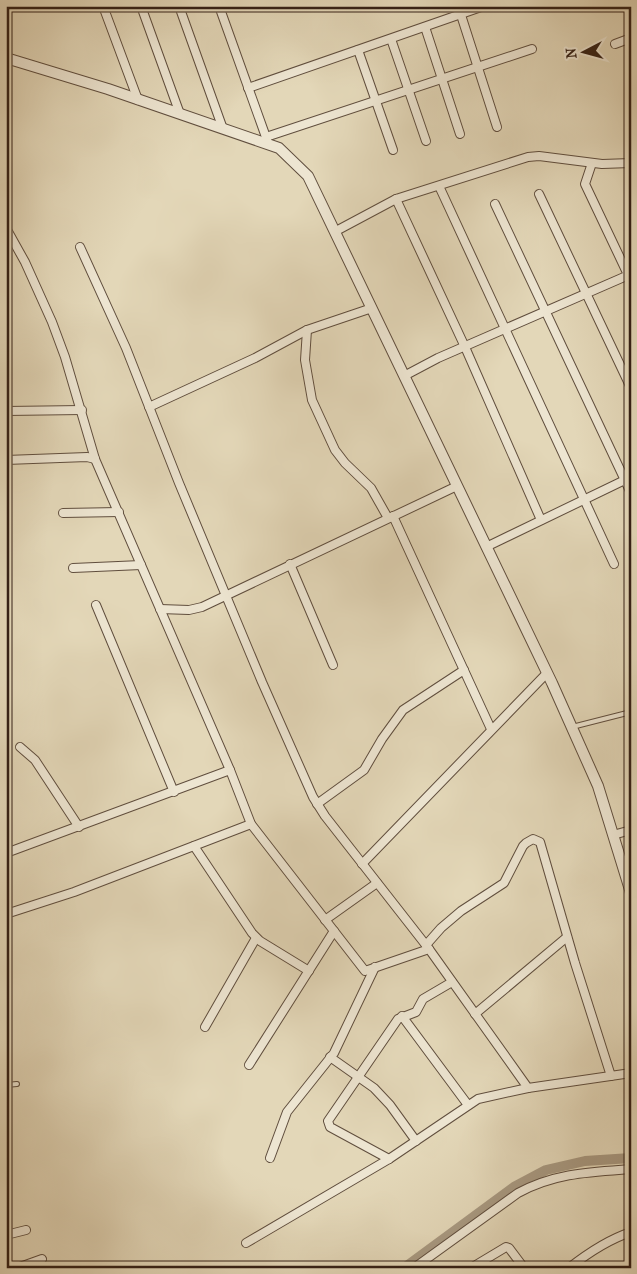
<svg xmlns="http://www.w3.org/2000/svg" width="637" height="1274" viewBox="0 0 637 1274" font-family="'IM FELL French Canon',serif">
	<rect width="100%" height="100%" fill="#e3d7b8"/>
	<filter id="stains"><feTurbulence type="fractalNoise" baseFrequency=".004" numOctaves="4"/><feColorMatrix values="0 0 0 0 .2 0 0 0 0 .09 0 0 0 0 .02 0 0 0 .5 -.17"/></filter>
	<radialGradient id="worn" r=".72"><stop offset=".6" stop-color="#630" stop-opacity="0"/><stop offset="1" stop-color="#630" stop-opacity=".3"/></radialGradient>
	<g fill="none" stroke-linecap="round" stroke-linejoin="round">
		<path stroke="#a89981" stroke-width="10" d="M404,1268l110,-81 32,-17 39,-9 46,-3"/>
		<defs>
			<g id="service">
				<path d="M572,727l59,-15"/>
				<path d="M6,1085l11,-1"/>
			</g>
			<g id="minor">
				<path d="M103,6l35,94"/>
				<path d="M141,6l39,108"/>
				<path d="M179,6l44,123"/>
				<path d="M219,6l48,134"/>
				<path d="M461,15l36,112"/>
				<path d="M425,27l35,107"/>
				<path d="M391,39l35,102"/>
				<path d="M615,44l16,-6"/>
				<path d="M358,50l35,100"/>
				<path d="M248,88l236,-82"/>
				<path d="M266,137l266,-88"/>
				<path d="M592,163l-7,21 46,97"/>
				<path d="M439,186l175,378"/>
				<path d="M539,194l92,194"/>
				<path d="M396,199l69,148 76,173"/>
				<path d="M495,204l136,289"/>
				<path d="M6,228l19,34 27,60 13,35 30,102 135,311 21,54 114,147 64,-22 99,139 103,-15"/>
				<path d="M336,231l60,-32 132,-42 11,-1 63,8 29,-1"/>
				<path d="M80,247l46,101 53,135 83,199 51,115 12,19 104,133"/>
				<path d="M307,330l-2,30 7,40 23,50 10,13 26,25 17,30"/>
				<path d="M404,376l34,-18 193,-84"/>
				<path d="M149,407l106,-49 52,-28 65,-22"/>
				<path d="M6,411l76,-1"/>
				<path d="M6,460l81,-3 8,2"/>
				<path d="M63,513l56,-1"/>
				<path d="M393,516l98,213"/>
				<path d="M486,547l145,-70"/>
				<path d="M290,564l43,101"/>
				<path d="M73,568l68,-3"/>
				<path d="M96,605l78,187"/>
				<path d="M160,609l29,1 13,-3 255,-121"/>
				<path d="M20,747l15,13 44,67"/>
				<path d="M317,804l47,-34 18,-31 21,-29 61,-40"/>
				<path d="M613,835l18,-5"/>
				<path d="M194,846l58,87 8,8 49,30"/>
				<path d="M6,853l224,-83"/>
				<path d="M362,864l185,-191"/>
				<path d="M6,914l68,-22 177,-68"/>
				<path d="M325,920l52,-37"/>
				<path d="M426,945l15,-17 20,-17 43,-28 19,-37 3,-3 7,-4 7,3 35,121 36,113"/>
				<path d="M475,1014l92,-77"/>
				<path d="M402,1016l66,89"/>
				<path d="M205,1027l51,-89"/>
				<path d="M330,1057l44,31 16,17 26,36"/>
				<path d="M249,1065l85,-134"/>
				<path d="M270,1158l17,-46 47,-59 41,-86"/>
				<path d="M389,1159l-59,-32 -2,-6 70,-102 18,-7 7,-13 29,-17"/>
				<path d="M6,1235l20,-5"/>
				<path d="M246,1243l143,-84 89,-60 50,-11"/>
				<path d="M17,1268l25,-9"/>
				<path d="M414,1268l104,-75c37,-20 72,-21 113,-24"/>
				<path d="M471,1268l35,-21 3,1 15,20"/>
				<path d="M569,1268c19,-15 38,-28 62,-36"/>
			</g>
			<path id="tertiary" d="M6,58l102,31 171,59 29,28 244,507 46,103 33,107"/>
		</defs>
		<use href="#service" stroke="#604e3e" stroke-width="6"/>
		<use href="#minor" stroke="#604e3e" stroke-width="10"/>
		<use href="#tertiary" stroke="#604e3e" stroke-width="12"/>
		<use href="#service" stroke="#ede5d1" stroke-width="4"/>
		<use href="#minor" stroke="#ede5d1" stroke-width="8"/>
		<use href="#tertiary" stroke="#ede5d1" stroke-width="10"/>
	</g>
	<rect width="637" height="1274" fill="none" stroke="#e3d7b8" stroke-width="25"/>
	<rect x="8" y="8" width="622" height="1259" fill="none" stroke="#342016" stroke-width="2.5"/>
	<rect x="12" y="12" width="612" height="1249" fill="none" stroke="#342016"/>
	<g transform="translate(584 52) rotate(264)" stroke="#ede5d1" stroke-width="4" paint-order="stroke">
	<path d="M0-4L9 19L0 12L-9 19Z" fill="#342016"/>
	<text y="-8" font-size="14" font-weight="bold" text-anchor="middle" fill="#342016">N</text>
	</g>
	<rect width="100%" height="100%" filter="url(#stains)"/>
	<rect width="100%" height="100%" fill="url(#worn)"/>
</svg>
